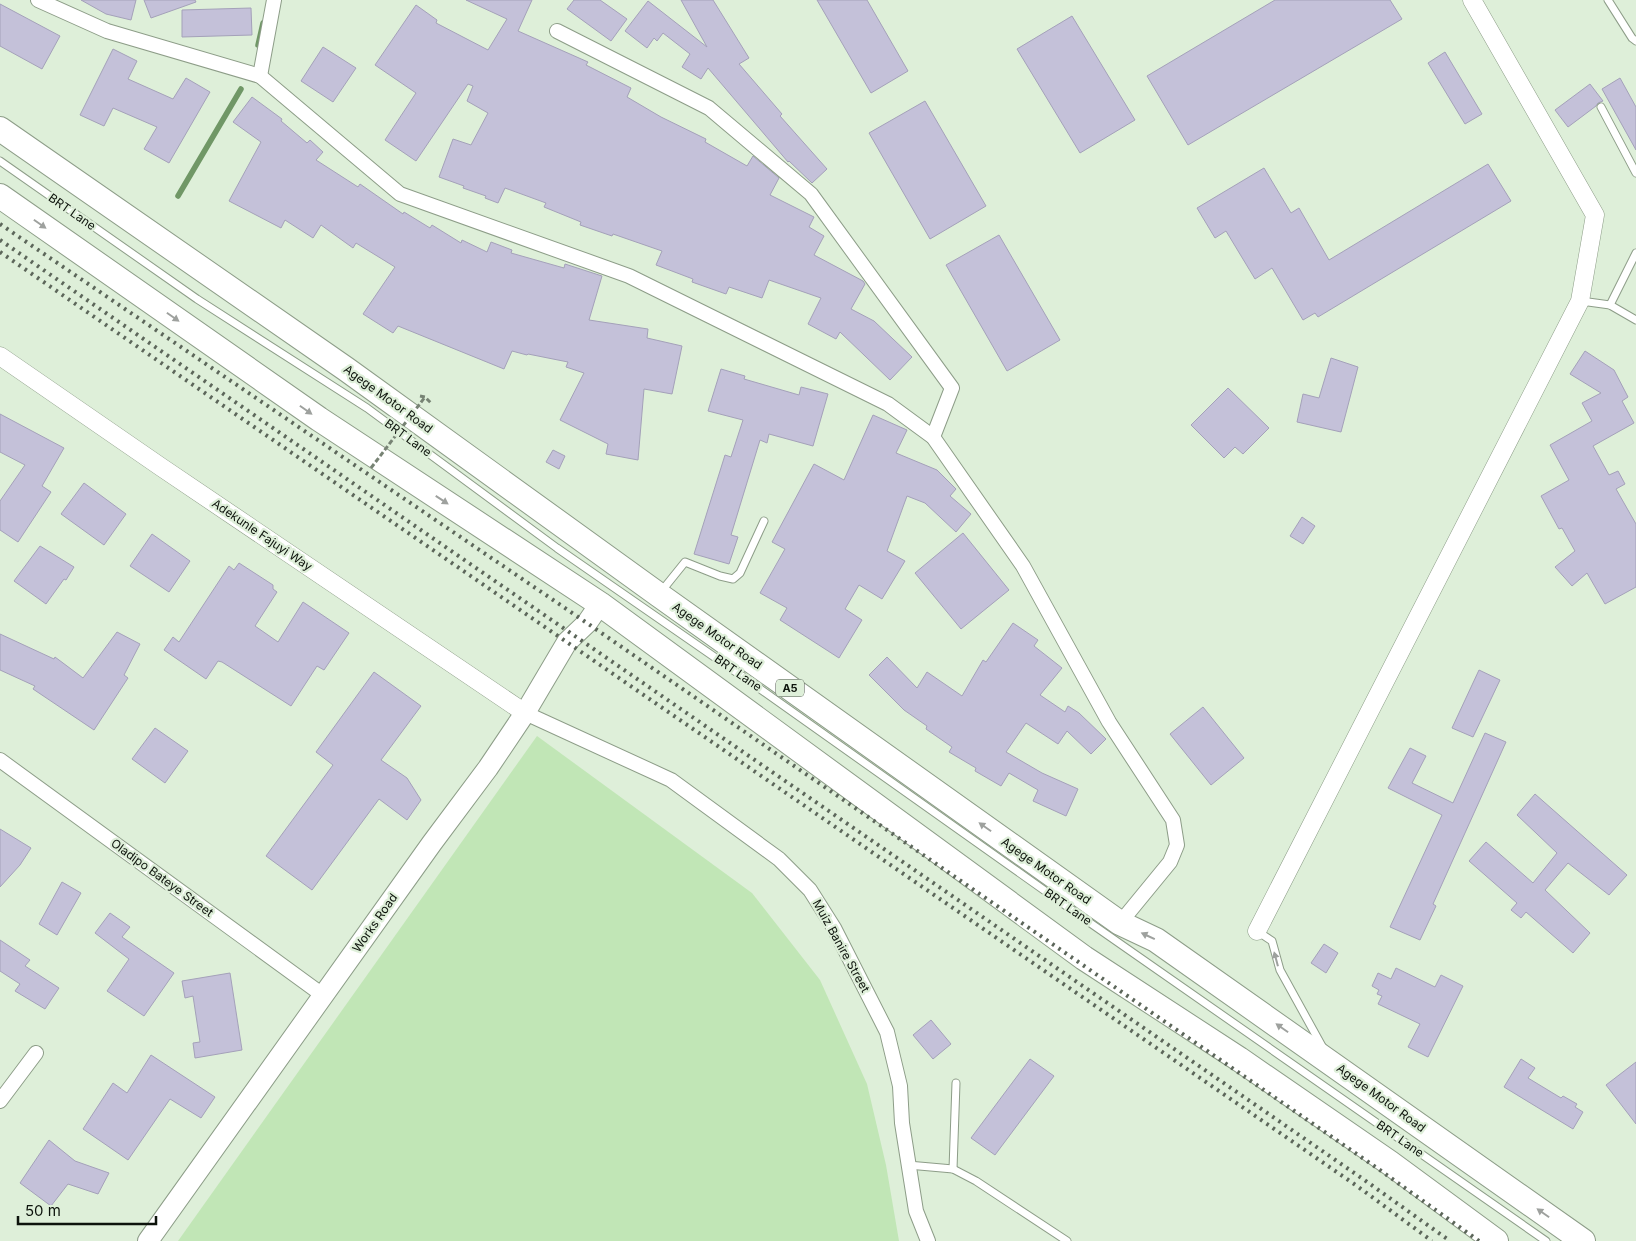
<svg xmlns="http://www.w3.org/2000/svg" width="1636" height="1241" viewBox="0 0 1636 1241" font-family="Inter,sans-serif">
	<rect width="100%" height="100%" fill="#deefd9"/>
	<path fill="#c1e6b6" d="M537,736l215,157 68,87 47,104 19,81 13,76h-721z"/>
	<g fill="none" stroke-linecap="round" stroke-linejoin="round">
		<g stroke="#709766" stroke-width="5.5">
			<path d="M258,45l5,-22"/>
			<path d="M178,196l63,-107"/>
		</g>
	</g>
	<g fill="#c4c1d9" stroke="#a4a1b9">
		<path d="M81,0h55l-5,20 -25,-6z"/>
		<path d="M144,0h51l1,2 -45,16z"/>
		<path d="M466,0h66l-14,31 70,31 -2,3 45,23 -4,9 34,20 45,22 -1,3 42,24 6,-10 26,22 -9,17 44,22 -5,10 15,9 -10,19 49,26 2,3 -14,25 23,12 38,36 -22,23 -50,-48 -4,7 -28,-15 13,-26 -52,-18 -7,18 -33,-11 -3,7 -34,-12 1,-3 -37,-14 6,-14 -49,-17 -1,2 -32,-11 1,-3 -37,-15 2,-4 -41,-15 -7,15 -13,-5 1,-2 -23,-8 1,-2 -25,-9 14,-38 18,6 17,-32 -21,-12 6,-15 -5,-2 -52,77 -31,-21 31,-47 -41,-28 41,-60 21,15 -1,3 52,27 19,-31z"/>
		<path d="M574,0h26l27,19 -16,22 -44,-32z"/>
		<path d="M681,0h32l36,58 -10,6 43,50 -2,2 47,53 -15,14 -23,-22 -1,1 -80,-94 -7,11 -19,-12 8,-13 -27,-21 -6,8 -3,-3 -7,10 -22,-17 23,-30 59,46z"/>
		<path d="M817,0h50l41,71 -37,22z"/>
		<path d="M1275,0h115l12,19 -214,126 -41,-69z"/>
		<path d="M0,4l60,32 -18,33 -42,-23z"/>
		<path d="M251,8l1,27 -70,2v-27z"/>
		<path d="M1072,16l63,104 -55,33 -63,-104z"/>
		<path d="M323,47l33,21 -23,34 -32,-21z"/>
		<path d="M113,49l24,12 -9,18 45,20 13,-21 24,14 -41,71 -25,-14 13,-22 -44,-19 -9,18 -24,-11z"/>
		<path d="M1445,52l37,62 -17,10 -37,-61z"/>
		<path d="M1620,78l16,29v43l-34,-61z"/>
		<path d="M1590,84l13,17 -5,2 -2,3 -28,21 -13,-17z"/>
		<path d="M252,97l30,22 -1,2 26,22 3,-3 13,12 -7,8 42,27 2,-3 43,30 1,-2 26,16 2,-3 29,18 1,-3 25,12 4,-10 21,8 -1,3 53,15 1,-4 37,12 -13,44 59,9 -1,9 35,8 -10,48 -28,-5 -6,71 -32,-6 2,-10 -48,-24 24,-47 -18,-6 2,-5 -40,-8 -1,1 -15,-4 -8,18 -106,-43 -5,7 -30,-19 32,-47 -39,-24 -3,5 -32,-23 -8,13 -28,-18 -4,8 -52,-27 32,-59 -28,-20z"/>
		<path d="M925,101l61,105 -56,33 -61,-106z"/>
		<path d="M1488,164l23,37 -193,116 -3,-4 -12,7 -31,-52 -17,11 -29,-48 -11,7 -18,-30 67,-40 27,45 8,-5 30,52z"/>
		<path d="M999,235l61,105 -53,31 -61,-106z"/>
		<path d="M1585,351l29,19 14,27 -6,4 12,22 -41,23 16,29 9,-4 7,13 -9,5 20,35v63l-31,17 -18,-31 -15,13 -17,-19 20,-16 -13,-23 -3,1 -18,-33 28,-16 -19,-35 42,-24 -10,-18 19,-10 -31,-19z"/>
		<path d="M1331,358l27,9 -17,65 -44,-10 6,-28 16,4z"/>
		<path d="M721,369l24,7 -1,3 55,16 2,-8 27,7 -15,52 -44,-12 -2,9 -7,-3 -29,95 7,2 -9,27 -35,-10 31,-99 6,2 12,-37 -35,-9z"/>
		<path d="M1228,388l41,40 -26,26 -8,-7 -11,11 -33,-33z"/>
		<path d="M0,414l64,34 -22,38 9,6 -33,50 -18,-12v-29l25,-36 -25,-13z"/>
		<path d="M873,415l34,15 -11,23 41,17 19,19 -6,7 21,18 -15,18 -31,-29 -18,-7 -20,55 18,10 -23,38 -23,-14 -14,24 17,11 -23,38 -59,-38 7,-12 -27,-15 25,-44 -13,-7 42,-78 30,16z"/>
		<path d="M553,450l12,6 -6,13 -13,-7z"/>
		<path d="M84,483l42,31 -22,31 -43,-31z"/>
		<path d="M1302,517l13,9 -12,18 -13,-8z"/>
		<path d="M963,533l46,57 -48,39 -46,-56z"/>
		<path d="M152,534l38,27 -21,31 -39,-26z"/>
		<path d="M40,546l34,21 -8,13 -2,-1 -18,25 -32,-23z"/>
		<path d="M239,563l34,22v4l4,3 -22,34 23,16 25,-40 46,31 -25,37 -7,-4 -26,40 -69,-44 -4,-1 -12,18 -42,-29 9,-13 6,5 50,-76 5,4z"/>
		<path d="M1013,623l25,17 -4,6 28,22 -22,27 25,17 3,-6 11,7 27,26 -15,15 -24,-23 -9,13 -32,-21 -20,29 36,21 36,16 -12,27 -33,-15 5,-11 -29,-17 -8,13 -26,-15 1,-3 -27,-16 3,-5 -26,-18 1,-3 -23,-16 -35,-35 18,-18 30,31 10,-16 35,24 21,-36 3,2z"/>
		<path d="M117,632l23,12 -16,31 4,3 -34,52 -61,-41 2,-3 -35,-16v-36l54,25 1,-2 28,21z"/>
		<path d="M1479,670l21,10 -27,57 -21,-9z"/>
		<path d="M374,672l47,34 -40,54 26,18 14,22 -14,20 -28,-21 -67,91 -46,-34 67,-91 -17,-13z"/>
		<path d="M1203,707l41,51 -33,27 -41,-51z"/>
		<path d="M155,728l33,23 -23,32 -33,-24z"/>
		<path d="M1485,733l21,9 -73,162 3,2 -16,34 -30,-13 52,-112 -54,-27 22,-40 16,8 -14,27 41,20z"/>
		<path d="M1535,794l92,81 -18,20 -41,-32 -23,27 45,43 -17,20 -47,-41 -5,6 -10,-8 6,-7 -48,-42 17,-19 47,41 24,-30 -40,-38z"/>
		<path d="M0,829l31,19 -11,17 -20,22z"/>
		<path d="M62,882l19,11 -24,42 -18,-11z"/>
		<path d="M110,913l20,14 -8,10 52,36 -30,43 -37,-25 22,-32 -34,-26z"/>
		<path d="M0,940l30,20 -5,6 34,22 -14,21 -30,-18 5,-7 -20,-13z"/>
		<path d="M1324,944l14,9 -12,20 -15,-10z"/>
		<path d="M1396,968l39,19 6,-12 22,11 -35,71 -20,-10 12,-23 -42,-20 4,-8 -5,-2 2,-4 -7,-4 6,-13 13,6z"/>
		<path d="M230,973l12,77 -47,8 -2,-15 7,-1 -7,-46 -8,2 -3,-17z"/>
		<path d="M931,1020l20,24 -18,15 -20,-24z"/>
		<path d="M151,1055l64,42 -14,21 -31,-19 -42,61 -45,-31 30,-46 14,10z"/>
		<path d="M1030,1059l24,17 -59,79 -24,-17z"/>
		<path d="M1521,1059l14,9 -7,10 33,20 2,-2 14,8 -2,3 8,5 -10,17 -69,-42z"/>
		<path d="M1636,1062v62l-30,-39z"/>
		<path d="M49,1140l26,21 34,12 -11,21 -30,-10 -17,22 -31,-23z"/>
	</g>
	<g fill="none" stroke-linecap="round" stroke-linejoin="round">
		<defs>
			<g id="service">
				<path d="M1608,0l24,38 4,3"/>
				<path d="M1601,107l35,66"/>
				<path d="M0,161l197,138 170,109 190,140 192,133 337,239 460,321"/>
				<path d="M1581,301l29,4 26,15"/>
				<path d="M1610,305l26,-52"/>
				<path d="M660,593l25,-31 35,14 13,3 7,-6 24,-52"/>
				<path d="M1257,931l15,10 8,29 43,78"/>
				<path d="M908,1165l45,4 23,12 91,60"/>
				<path d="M953,1169l3,-86"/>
			</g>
			<g id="minor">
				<path d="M38,0l69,31 153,45 140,118 229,82 259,128 45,33 90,129 86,156 64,98 4,25 -7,17 -50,61"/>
				<path d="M557,31l152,77 102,86 141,194 -19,49"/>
				<path d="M260,76l14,-76"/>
				<path d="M525,713l146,67 108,79 31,31 24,38 53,104 13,54 2,37 14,88 12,30"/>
				<path d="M0,760l324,236"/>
				<path d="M0,1101l36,-48"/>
			</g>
			<g id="tertiary">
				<path d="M0,356l161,111 364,246"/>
				<path d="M1257,931l323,-630 15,-86 -123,-215"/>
			</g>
			<path id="secondary" d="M148,1241l284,-398 56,-75 37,-55 42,-71 20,-19 13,-19"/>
			<g id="trunk">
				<path d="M0,129l346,240 313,226 461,328 36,17 427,301"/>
				<path d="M0,196l319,223 281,185 484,354 155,101 151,104 106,78"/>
			</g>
		</defs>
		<use href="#service" stroke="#8d9d88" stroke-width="9"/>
		<use href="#minor" stroke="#8d9d88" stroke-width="16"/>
		<use href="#tertiary" stroke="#8d9d88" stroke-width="19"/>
		<use href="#secondary" stroke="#8d9d88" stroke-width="22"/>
		<use href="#trunk" stroke="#8d9d88" stroke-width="26"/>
		<path stroke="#778374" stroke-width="3" stroke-dasharray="5 2.5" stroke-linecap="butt" d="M420,396l5,1 6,6"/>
		<use href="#service" stroke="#fff" stroke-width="7"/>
		<use href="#minor" stroke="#fff" stroke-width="14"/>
		<use href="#tertiary" stroke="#fff" stroke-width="18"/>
		<use href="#secondary" stroke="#fff" stroke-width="20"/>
		<use href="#trunk" stroke="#fff" stroke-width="24"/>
		<g stroke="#5c665a" stroke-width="4" stroke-dasharray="2.5 5" stroke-linecap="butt">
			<path d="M0,224l587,399 790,545 102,73"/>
			<path d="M0,240l1363,939 87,62"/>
			<path d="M0,252l1357,934 75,55"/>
		</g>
		<path stroke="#778374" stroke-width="3" stroke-dasharray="5 2.5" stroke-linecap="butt" d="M371,468l54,-71"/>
	</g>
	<defs><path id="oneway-solid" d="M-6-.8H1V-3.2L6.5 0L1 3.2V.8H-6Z" transform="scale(1.25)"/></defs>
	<g fill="#9ea19e">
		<use href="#oneway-solid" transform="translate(40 224) rotate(35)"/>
		<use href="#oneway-solid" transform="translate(173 317) rotate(35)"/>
		<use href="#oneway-solid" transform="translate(306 410) rotate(35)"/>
		<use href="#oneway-solid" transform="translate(442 500) rotate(33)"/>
		<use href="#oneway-solid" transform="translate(985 827) rotate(-145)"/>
		<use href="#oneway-solid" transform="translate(1148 936) rotate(-155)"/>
		<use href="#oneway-solid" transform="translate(1276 959) rotate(-105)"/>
		<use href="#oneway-solid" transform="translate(1282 1028) rotate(-145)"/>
		<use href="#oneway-solid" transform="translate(1543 1213) rotate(-145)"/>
	</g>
	<g text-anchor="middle" stroke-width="4.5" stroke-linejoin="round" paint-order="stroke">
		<rect fill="#deefd9" stroke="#4c554a" stroke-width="1" x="776" y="679.5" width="28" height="17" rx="4"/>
		<g font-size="11" font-weight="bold" fill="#0d130c">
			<text x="790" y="692">A5</text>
		</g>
		<g font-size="12" fill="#0d130c" stroke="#deefd9">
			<text transform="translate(72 212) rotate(35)" y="4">BRT Lane</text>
			<text transform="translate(388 399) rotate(36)" y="4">Agege Motor Road</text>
			<text transform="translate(408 438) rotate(36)" y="4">BRT Lane</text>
			<text transform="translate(262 535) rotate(34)" y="4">Adekunle Fajuyi Way</text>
			<text transform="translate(717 636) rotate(35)" y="4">Agege Motor Road</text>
			<text transform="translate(738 673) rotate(35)" y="4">BRT Lane</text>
			<text transform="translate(1046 871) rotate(35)" y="4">Agege Motor Road</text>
			<text transform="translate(162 878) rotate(36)" y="4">Oladipo Bateye Street</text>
			<text transform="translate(1068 907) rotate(35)" y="4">BRT Lane</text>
			<text transform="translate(375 923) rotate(-55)" y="4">Works Road</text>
			<text transform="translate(841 946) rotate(61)" y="4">Muiz Banire Street</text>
			<text transform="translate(1381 1098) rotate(36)" y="4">Agege Motor Road</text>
			<text transform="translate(1400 1139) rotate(35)" y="4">BRT Lane</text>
		</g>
	</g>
	<path d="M18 1216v8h138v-8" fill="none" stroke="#0d130c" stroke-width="2.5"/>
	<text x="25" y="1216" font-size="15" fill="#0d130c" stroke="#deefd9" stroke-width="4" paint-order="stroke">50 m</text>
</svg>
